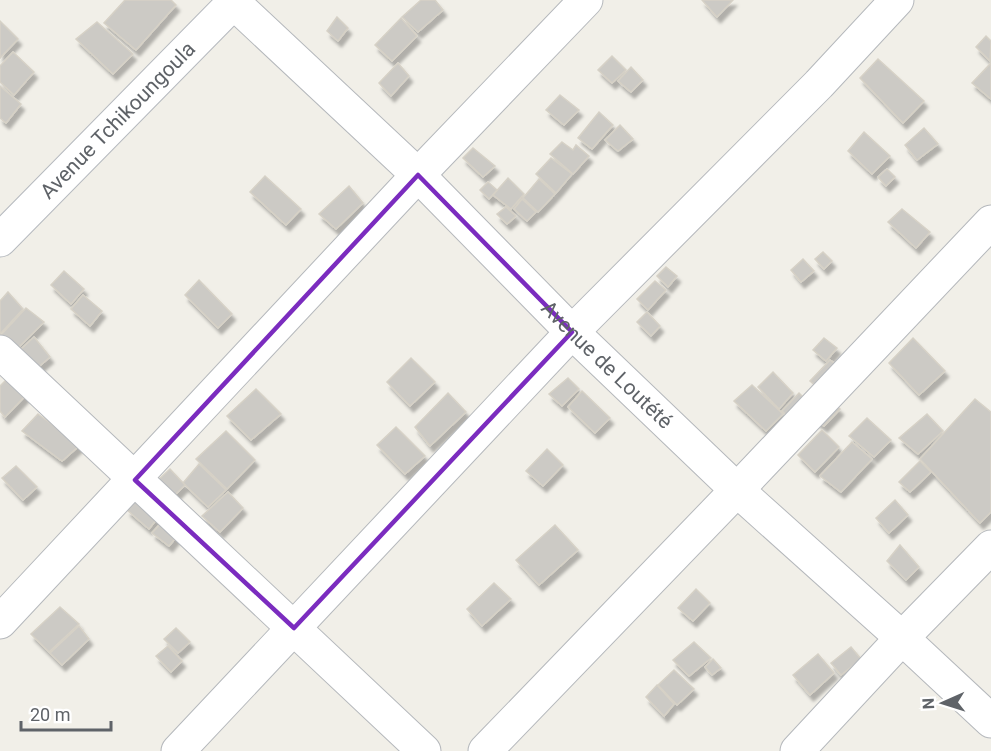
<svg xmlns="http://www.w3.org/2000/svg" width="991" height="751" viewBox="0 0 991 751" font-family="Roboto,sans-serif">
	<defs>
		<filter id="shadow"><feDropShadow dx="3.5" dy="6" stdDeviation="1.5" flood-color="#0004"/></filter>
	</defs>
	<rect width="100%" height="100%" fill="#f1efe8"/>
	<g fill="#cccac5" stroke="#d6d1c6" stroke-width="1.5" filter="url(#shadow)">
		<path d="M125,0h46l5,5 -40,45 -32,-27z"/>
		<path d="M421,0h14l8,10 -25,22 -16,-15z"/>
		<path d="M702,0h31l-16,17z"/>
		<path d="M337,17l11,11 -10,13 -11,-10z"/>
		<path d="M401,18l16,18 -25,25 -17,-16z"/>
		<path d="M0,21l18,18 -18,19z"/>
		<path d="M97,22l36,32 -20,20 -37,-35z"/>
		<path d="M986,36l5,5 -1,20 -14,-14z"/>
		<path d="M13,52l21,20 -20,23 -14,-13v-16z"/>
		<path d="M612,56l14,14 -14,13 -14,-13z"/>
		<path d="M878,59l46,42 -21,22 -43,-45z"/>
		<path d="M398,63l11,13 -18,20 -12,-13z"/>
		<path d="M991,63v36l-19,-16z"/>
		<path d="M631,67l12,13 -12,12 -13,-11z"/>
		<path d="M0,86l21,18 -15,19 -6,-5z"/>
		<path d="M560,95l19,15 -15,15 -18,-15z"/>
		<path d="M599,112l14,13 -21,24 -14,-11z"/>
		<path d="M620,125l13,14 -15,12 -13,-11z"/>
		<path d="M924,128l14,16 -21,16 -12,-15z"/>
		<path d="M864,132l26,24 -18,18 -24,-23z"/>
		<path d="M562,142l11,8 3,-5 13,11 -16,18 -23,-20z"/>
		<path d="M473,148l22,18 -12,11 -20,-19z"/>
		<path d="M551,158l21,16 -16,19 -20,-19z"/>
		<path d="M887,169l8,8 -9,9 -8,-9z"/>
		<path d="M265,176l36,33 -15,16 -36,-33z"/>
		<path d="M508,178l16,16 -13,15 -18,-14z"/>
		<path d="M539,179l16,15 -17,18 -15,-14z"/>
		<path d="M488,182l9,8 -8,9 -9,-9z"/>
		<path d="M349,186l14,17 -27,26 -17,-15z"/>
		<path d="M522,199l14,13 -9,9 -13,-12z"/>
		<path d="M506,207l10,9 -9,8 -10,-10z"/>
		<path d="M902,209l28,23 -14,16 -28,-26z"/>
		<path d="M823,252l9,9 -8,8 -9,-10z"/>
		<path d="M803,259l11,12 -13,11 -10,-12z"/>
		<path d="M666,267l11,9 -9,11 -11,-11z"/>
		<path d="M64,271l20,18 -13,15 -20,-19z"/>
		<path d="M199,280l33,34 -14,14 -33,-33z"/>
		<path d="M655,281l11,9 -18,20 -11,-11z"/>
		<path d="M8,292l15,17 -23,25v-33z"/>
		<path d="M83,295l19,16 -12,15 -19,-17z"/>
		<path d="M26,308l18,14 -28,28 -15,-15z"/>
		<path d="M647,312l13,14 -9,10 -14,-14z"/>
		<path d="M34,337l16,20 -15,13 -16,-19z"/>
		<path d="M824,338l13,10 -11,13 -13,-11z"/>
		<path d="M913,338l32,33 -26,24 -30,-32z"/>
		<path d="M411,358l24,24 -25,24 -23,-24z"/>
		<path d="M830,360l11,8 -20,23 -11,-10z"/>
		<path d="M773,372l20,21 -14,16 -21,-22z"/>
		<path d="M8,378l19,16 -22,23 -5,-6v-25z"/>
		<path d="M568,378l11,11 -17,17 -13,-12z"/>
		<path d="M752,385l31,29 -17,17 -32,-30z"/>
		<path d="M256,389l25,25 -30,26 -24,-24z"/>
		<path d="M582,391l28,27 -15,15 -27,-26z"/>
		<path d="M448,393l18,19 -36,34 -15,-19z"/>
		<path d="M799,393l9,9 -17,18 -9,-9z"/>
		<path d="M975,399l16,13v100l-11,11 -60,-64z"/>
		<path d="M830,400l10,9 -16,17 -11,-8z"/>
		<path d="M38,414l42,31 -18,16 -40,-30z"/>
		<path d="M927,414l16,17 -25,23 -19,-16z"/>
		<path d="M867,418l24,22 -17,17 -25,-21z"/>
		<path d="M396,427l29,29 -20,18 -28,-29z"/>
		<path d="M822,430l17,17 -24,25 -17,-17z"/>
		<path d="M226,431l29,29 -28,29 -31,-30z"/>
		<path d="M852,442l20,17 -31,33 -21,-16z"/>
		<path d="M547,449l16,16 -20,21 -17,-15z"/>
		<path d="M920,461l11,11 -21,20 -11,-10z"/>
		<path d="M199,464l27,26 -18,17 -25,-24z"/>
		<path d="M16,466l21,21 -14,13 -21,-22z"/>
		<path d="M170,469l15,16 -13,13 -15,-17z"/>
		<path d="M145,490l21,17 -17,22 -22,-19z"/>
		<path d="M228,492l15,16 -23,24 -18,-16z"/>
		<path d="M895,500l13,15 -19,18 -13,-15z"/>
		<path d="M163,521l15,14 -9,11 -17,-13z"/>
		<path d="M555,525l23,25 -39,35 -23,-25z"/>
		<path d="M900,545l19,22 -13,13 -19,-19z"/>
		<path d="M494,583l17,16 -29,27 -15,-17z"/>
		<path d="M696,589l14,14 -17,18 -15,-13z"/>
		<path d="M60,607l19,17 -30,28 -18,-18z"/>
		<path d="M79,626l10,13 -27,26 -12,-12z"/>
		<path d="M176,628l14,14 -12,11 -14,-14z"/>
		<path d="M694,642l17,16 -22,18 -16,-16z"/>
		<path d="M168,646l14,15 -11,11 -15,-16z"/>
		<path d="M851,647l10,12 -20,16 -10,-12z"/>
		<path d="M818,654l16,19 -24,22 -17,-20z"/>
		<path d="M713,659l8,9 -9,7 -7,-8z"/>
		<path d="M674,670l20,19 -17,16 -19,-20z"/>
		<path d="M657,685l17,19 -10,12 -18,-19z"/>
	</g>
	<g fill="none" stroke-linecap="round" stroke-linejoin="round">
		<defs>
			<g id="street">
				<path id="s1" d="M231,0l187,175 154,157 165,158 165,148 89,83"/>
				<path d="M0,352l424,399"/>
				<path d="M0,622l418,-447 168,-175"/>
				<path d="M178,751l394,-419 247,-248 78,-84"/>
				<path d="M485,751l252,-261 254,-268"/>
				<path d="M797,751l105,-113 89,-91"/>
			</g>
			<g id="secondary">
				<path id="s2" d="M0,240l236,-240"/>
			</g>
		</defs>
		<use href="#street" stroke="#b5b8bc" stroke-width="35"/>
		<use href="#secondary" stroke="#b6babf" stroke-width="35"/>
		<use href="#street" stroke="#fff" stroke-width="33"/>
		<use href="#secondary" stroke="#fff" stroke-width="33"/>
	</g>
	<path fill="none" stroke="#7b2cbf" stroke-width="4.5" stroke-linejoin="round" d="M418,175l154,157 -278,296 -159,-148z"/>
	<g text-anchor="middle" stroke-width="4.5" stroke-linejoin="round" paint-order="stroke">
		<g font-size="21" fill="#5f6368" stroke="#fff">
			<text dy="7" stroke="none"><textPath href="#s2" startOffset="168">Avenue Tchikoungoula</textPath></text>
			<text dy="7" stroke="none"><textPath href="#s1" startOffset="524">Avenue de Loutété</textPath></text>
		</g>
	</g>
	<g transform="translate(943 703) rotate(267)" stroke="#ffffff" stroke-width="4.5" paint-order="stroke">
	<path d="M0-4.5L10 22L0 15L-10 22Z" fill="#5f6368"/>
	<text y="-9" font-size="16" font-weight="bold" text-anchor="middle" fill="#5f6368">N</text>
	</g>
	<path d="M21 721v9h90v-9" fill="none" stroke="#5f6368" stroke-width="3"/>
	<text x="30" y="721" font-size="18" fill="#5f6368" stroke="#ffffff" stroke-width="4.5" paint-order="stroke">20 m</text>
</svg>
